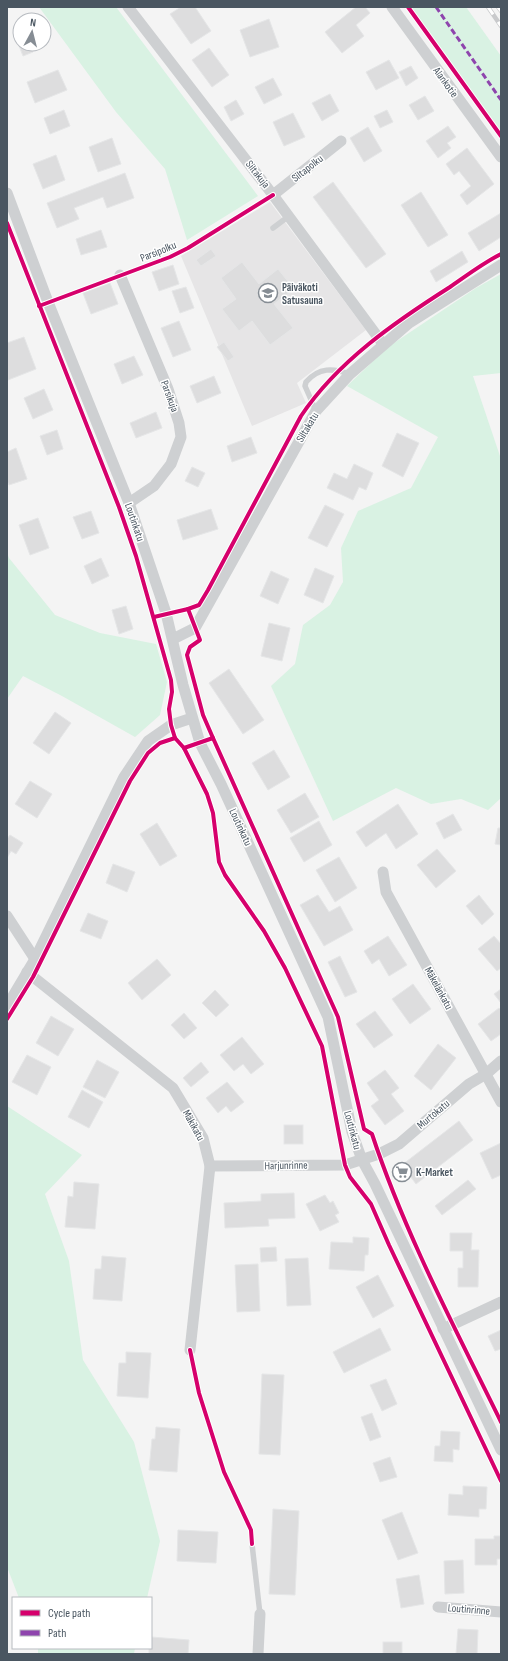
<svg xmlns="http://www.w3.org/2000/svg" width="508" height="1661" viewBox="0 0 508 1661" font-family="'Sofia Sans Condensed',sans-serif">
	<rect width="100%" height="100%" fill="#f4f4f4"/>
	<path fill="#e6e5e6" d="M270,202l96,128 -69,53 9,20 -54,23 -71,-170z"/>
	<g fill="#d9f2e3">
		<path d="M39,7h77l142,189 -71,44 -22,-71 -49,-57z"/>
		<path d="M411,7h55l35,49v78z"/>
		<path d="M501,274v99l-28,3 28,83v339l-13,12 -27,-11 -30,5 -35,-16 -63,33 -62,-135 24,-22 8,-39 27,-20 13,-23 -2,-34 17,-37 53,-23 27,-51 -91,-51 41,-39 88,-59z"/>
		<path d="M7,553l2,5 46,57 45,18 56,11 11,38 -7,33 -25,22 -73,-41 -39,-20 -16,23z"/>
		<path d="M7,1106l75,49 -37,39 24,67 14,99 51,82 26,99 -13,57h-128l-12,-31z"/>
		<path d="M38,1648h97l-1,6h-96z"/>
	</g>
	<g fill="#ddddde" stroke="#e5e6e7">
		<path d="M181,7h14l16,24 -20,13 -21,-30z"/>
		<path d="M356,7h9l5,6 -14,12 8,11 -22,17 -17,-21z"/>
		<path d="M269,19l10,28 -29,10 -10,-27z"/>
		<path d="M20,36v8h10l3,8 -10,4 -7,-18z"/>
		<path d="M209,48l20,27 -17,12 -20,-27z"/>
		<path d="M389,60l10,18 -23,12 -10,-18z"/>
		<path d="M411,66l7,12 -12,8 -7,-14z"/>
		<path d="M58,70l9,20 -32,13 -8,-21z"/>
		<path d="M273,78l9,17 -18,9 -9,-17z"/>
		<path d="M330,94l9,17 -17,10 -10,-18z"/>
		<path d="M425,96l9,15 -16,9 -9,-15z"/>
		<path d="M236,100l8,14 -13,7 -7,-14z"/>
		<path d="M64,110l6,16 -20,8 -6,-16z"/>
		<path d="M387,110l6,12 -13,6 -6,-12z"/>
		<path d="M293,113l12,24 -21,9 -11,-24z"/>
		<path d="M448,126l8,11 -9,6 4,5 -13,10 -12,-17z"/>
		<path d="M368,127l14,24 -18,11 -14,-24z"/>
		<path d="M112,138l9,26 -23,8 -9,-25z"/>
		<path d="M467,148l27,36 -27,21 -7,-10 11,-9 -12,-15 -5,4 -8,-11z"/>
		<path d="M56,155l9,25 -22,9 -10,-25z"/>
		<path d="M125,173l9,25 -27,10 -4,-11 -29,11 5,11 -22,9 -10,-25z"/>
		<path d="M333,182l53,72 -20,14 -53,-71z"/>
		<path d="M421,192l27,43 -20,12 -27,-42z"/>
		<path d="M501,213v24l-22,14 -11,-18z"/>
		<path d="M101,230l6,17 -26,8 -5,-16z"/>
		<path d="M211,249l5,7 -15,10 -5,-6z"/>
		<path d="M462,251l6,11 -32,20 -6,-11z"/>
		<path d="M242,262l17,22 19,-15 16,20 -20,15 19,24 -23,17 -18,-24 -13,10 -17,-22 14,-10 -15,-21z"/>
		<path d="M173,265l6,19 -20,7 -7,-19z"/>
		<path d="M110,283l8,21 -27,10 -8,-21z"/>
		<path d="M186,287l8,21 -14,5 -8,-22z"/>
		<path d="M179,321l12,29 -18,7 -12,-29z"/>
		<path d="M24,337l12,32 -28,11 -1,-37z"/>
		<path d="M224,342l10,15 -6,4 -11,-14z"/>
		<path d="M134,356l9,19 -21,9 -8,-20z"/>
		<path d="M214,376l7,17 -24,10 -7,-17z"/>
		<path d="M44,389l9,21 -20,9 -9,-21z"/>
		<path d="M156,412l6,16 -26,10 -6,-15z"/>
		<path d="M57,430l6,19 -16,6 -7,-19z"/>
		<path d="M397,433l22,10 -16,34 -21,-11z"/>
		<path d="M251,437l6,16 -25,9 -5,-16z"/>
		<path d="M16,448l11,31 -18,6 -2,-4v-29z"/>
		<path d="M354,464l19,9 -7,17 -7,-3 -6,13 -26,-12 7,-15 13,6z"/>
		<path d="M192,467l13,6 -7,14 -13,-6z"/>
		<path d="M325,505l19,9 -17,33 -19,-9z"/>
		<path d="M211,509l7,20 -35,11 -6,-20z"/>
		<path d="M91,511l8,22 -17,6 -9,-22z"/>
		<path d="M38,518l11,30 -19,7 -11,-30z"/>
		<path d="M101,558l8,18 -17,8 -8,-18z"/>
		<path d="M315,568l19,8 -11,27 -19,-8z"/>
		<path d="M271,571l18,8 -11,25 -18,-8z"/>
		<path d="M126,606l7,23 -14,5 -7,-24z"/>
		<path d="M269,623l21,5 -8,33 -21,-5z"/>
		<path d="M229,669l35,51 -21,14 -34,-51z"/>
		<path d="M55,712l16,11 -22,31 -16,-11z"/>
		<path d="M274,750l16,27 -22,13 -16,-27z"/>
		<path d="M30,781l22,13 -15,24 -22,-14z"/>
		<path d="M305,793l14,24 -28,16 -14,-23z"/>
		<path d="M398,804l20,30 -22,15 -10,-16 -20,14 -10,-15z"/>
		<path d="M453,814l9,16 -18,9 -8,-16z"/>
		<path d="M319,821l13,24 -28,17 -14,-24z"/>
		<path d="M157,823l20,33 -17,10 -20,-32z"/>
		<path d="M498,828h3v17l-6,-1z"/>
		<path d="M10,835l13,8 -7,11 -5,-3 -4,7v-19z"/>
		<path d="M437,849l19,22 -20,17 -19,-23z"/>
		<path d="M339,857l18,31 -22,14 -19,-32z"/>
		<path d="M113,864l22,8 -8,20 -21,-9z"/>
		<path d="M318,895l11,17 11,-6 13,24 -29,16 -24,-41z"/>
		<path d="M479,895l15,19 -12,11 -16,-19z"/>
		<path d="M88,913l20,8 -7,18 -21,-8z"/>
		<path d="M388,936l19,29 -18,11 -10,-17 -7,5 -8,-13z"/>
		<path d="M494,936l7,8v24l-4,3 -19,-22z"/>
		<path d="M340,956l17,36 -12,5 -17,-35z"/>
		<path d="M157,959l14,16 -29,25 -14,-17z"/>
		<path d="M413,984l18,25 -21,15 -18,-25z"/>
		<path d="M501,989v14l-7,-9z"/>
		<path d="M215,990l14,15 -13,12 -14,-14z"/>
		<path d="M499,1008l2,2v24l-10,7 -13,-17z"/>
		<path d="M375,1011l18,24 -19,13 -18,-24z"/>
		<path d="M184,1013l13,15 -13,11 -13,-14z"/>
		<path d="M51,1016l23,13 -16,27 -22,-13z"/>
		<path d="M242,1037l22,27 -13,10 -8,-10 -9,7 -14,-16z"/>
		<path d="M438,1044l18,14 -25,32 -17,-14z"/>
		<path d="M27,1055l24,12 -14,28 -25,-13z"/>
		<path d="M97,1060l22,12 -14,26 -22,-11z"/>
		<path d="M201,1062l8,10 -18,15 -8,-9z"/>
		<path d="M385,1070l14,18 -8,6 13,17 -19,14 -14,-19 8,-6 -12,-17z"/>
		<path d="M227,1082l17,20 -13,10 -5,-6 -8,7 -12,-15z"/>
		<path d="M82,1090l21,12 -14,26 -21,-11z"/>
		<path d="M459,1121l14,19 -57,44 -14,-19z"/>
		<rect x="284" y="1125" width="19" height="19"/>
		<path d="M501,1143v32l-9,4 -12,-26z"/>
		<path d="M468,1180l8,9 -34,26 -7,-9z"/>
		<path d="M74,1182l25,2 -4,45 -30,-2 3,-31 5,1z"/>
		<path d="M294,1193l1,25 -27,1 1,7 -44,2 -1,-25 37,-2v-7z"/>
		<path d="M325,1195l5,8 3,-2 6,12 -4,2 4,7 -19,9 -14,-27z"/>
		<path d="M450,1233h22l-1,17h8l-1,37h-20v-19h5v-17h-13z"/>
		<path d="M353,1237l16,1 -1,17h-3l-1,16 -35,-2 2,-27 22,1z"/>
		<path d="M276,1247l1,14 -16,1 -1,-14z"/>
		<path d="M102,1256l24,2 -4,43 -29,-2 2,-30h6z"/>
		<path d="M308,1258l3,47 -24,1 -2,-47z"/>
		<path d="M258,1264l2,47 -23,1 -2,-47z"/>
		<path d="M378,1275l16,31 -21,12 -17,-31z"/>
		<path d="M380,1328l11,22 -47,23 -11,-21z"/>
		<path d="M501,1330v19l-6,2 -7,-15z"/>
		<path d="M126,1352l25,1 -3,45 -31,-2 2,-33h7z"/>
		<path d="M262,1374l22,1 -4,80 -21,-1z"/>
		<path d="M386,1379l11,25 -15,7 -12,-26z"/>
		<path d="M372,1413l9,24 -11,4 -9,-24z"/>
		<path d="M156,1427l24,2 -3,43 -28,-2 3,-31h3z"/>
		<path d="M441,1431l19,1 -1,18 -6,-1v13l-19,-1 1,-15h5z"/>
		<path d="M390,1457l7,20 -17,5 -7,-19z"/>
		<path d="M463,1486l24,1 -1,22h-7v8l-31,-2 1,-21 14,1z"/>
		<path d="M273,1509l26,2 -4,84 -26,-1z"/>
		<path d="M402,1512l16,41 -20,7 -16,-40z"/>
		<path d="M178,1530l40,2 -2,31 -39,-2z"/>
		<path d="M494,1536h7v23h-4v6h-22v-26h19z"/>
		<path d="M463,1560l1,33 -19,1 -1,-33z"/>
		<path d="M419,1575l5,29 -23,4 -5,-29z"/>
		<path d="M458,1629l20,1 -1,24h-21z"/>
		<path d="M151,1637l38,3 -1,14h-39v-6h2z"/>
		<rect x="383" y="1642" width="19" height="12"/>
	</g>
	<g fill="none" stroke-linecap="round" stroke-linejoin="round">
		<g stroke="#ced0d2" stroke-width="5.5">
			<path d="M273,228l16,-12"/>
			<path d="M316,411l-11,-25 1,-4c13,-15 27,-14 44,-8"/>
			<path d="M252,1544l8,70"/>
		</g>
		<g stroke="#ced0d2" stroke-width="11">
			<path d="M128,7l145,188 110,149"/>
			<path d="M392,7l109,150"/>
			<path d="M7,193l41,109 81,201 37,110 17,72 17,58 21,41 107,233 24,115 10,28 13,24 126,266"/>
			<path d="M273,195l68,-54"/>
			<path d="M120,275l48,114 11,34 2,14 -10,27 -17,22 -25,17"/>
			<path d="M173,639l22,-11 121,-217 34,-37 59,-51 92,-58"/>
			<path d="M383,872l3,20 115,210"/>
			<path d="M7,916l28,43"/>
			<path d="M27,972l146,116 30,50 7,28 -20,184"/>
			<path d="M7,1006l28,-47 89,-182 24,-36 23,-16 21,-7"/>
			<path d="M210,1166l135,-1 34,-11 20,-10 70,-60 17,-10 15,-13"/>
			<path d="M443,1329l58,-27"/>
			<path d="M438,1607l63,5"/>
			<path d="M258,1654l2,-40"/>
		</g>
		<defs>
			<g id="rail">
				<path d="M488,7l13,19"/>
				<path d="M498,7l3,4"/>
			</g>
		</defs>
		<use href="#rail" stroke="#c9cacc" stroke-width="4.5"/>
		<use href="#rail" stroke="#fff" stroke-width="3" stroke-dasharray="9" stroke-linecap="butt"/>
		<path stroke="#8e44ad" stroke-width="3" stroke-dasharray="6 3" stroke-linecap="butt" d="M436,7l65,93"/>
		<defs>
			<g id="cycleway">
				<path d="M408,7l93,129"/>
				<path d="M7,223l112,284 17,49 35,124 1,12 -3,17 2,16 4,13 9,10 23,46 6,19 6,49 6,13 39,56 21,37 37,78 23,119 5,12 21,27 18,41 112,236"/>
				<path d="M39,306l131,-49 18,-9 85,-53"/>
				<path d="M188,609l11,-4 9,-15 93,-174c37,-55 94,-94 149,-129 16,-11 33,-24 51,-33"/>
				<path d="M154,617l34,-8 12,31 -10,7 -3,8 16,60 10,23"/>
				<path d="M184,748l29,-10 125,279 26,112 8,5c33,100 83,194 129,288"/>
				<path d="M7,1019l26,-42 97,-196 18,-28 12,-10 15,-5"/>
				<path d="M190,1350l9,43 25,79 27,58 1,14"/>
			</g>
		</defs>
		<use href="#cycleway" stroke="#fff" stroke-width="6"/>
		<use href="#cycleway" stroke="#d6006c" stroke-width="4"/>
	</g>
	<defs>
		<symbol id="school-ring" viewBox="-11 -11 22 22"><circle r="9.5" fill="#fff" stroke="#868d94" stroke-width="1.5"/><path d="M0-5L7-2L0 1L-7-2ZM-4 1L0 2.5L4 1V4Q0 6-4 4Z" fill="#868d94"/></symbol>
		<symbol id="supermarket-ring" viewBox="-11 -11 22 22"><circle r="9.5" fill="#fff" stroke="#868d94" stroke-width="1.5"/><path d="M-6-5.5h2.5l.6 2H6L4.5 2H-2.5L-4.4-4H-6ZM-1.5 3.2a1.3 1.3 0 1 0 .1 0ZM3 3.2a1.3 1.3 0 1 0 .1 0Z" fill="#868d94"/></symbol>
	</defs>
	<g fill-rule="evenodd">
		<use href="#school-ring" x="257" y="282" width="22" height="22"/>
		<use href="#supermarket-ring" x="391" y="1161" width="22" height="22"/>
	</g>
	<g text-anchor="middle" stroke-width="3" stroke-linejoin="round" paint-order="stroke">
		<g font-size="11" fill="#4a5661" stroke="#fff">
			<text transform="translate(446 82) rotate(54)" y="4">Alankotie</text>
			<text transform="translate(307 168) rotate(-38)" y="4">Siltapolku</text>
			<text transform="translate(258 174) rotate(52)" y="4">Siltakuja</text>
			<text transform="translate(158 251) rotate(-22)" y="4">Parsipolku</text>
			<text transform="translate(170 396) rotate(70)" y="4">Parsikuja</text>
			<text transform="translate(307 427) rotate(-59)" y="4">Siltakatu</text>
			<text transform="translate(135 522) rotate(71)" y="4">Loutinkatu</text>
			<text transform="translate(241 827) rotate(65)" y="4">Loutinkatu</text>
			<text transform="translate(439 988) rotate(61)" y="4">Mäkelänkatu</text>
			<text transform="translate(433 1114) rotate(-40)" y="4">Murtokatu</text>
			<text transform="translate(194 1125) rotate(61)" y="4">Mäkikatu</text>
			<text transform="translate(353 1130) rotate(75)" y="4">Loutinkatu</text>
			<text transform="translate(286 1165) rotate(-1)" y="4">Harjunrinne</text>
			<text transform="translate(469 1609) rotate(5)" y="4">Loutinrinne</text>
		</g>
		<g font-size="11" font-weight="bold" fill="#4a5661" stroke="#fff" text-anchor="start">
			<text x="282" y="291">Päiväkoti<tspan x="282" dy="13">Satusauna</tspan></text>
			<text x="416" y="1176">K-Market</text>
		</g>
	</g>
	<rect width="508" height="1661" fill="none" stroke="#4a5661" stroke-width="16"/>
	<rect x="12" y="1597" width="140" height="52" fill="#ffffff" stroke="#b7bbc0"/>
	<rect x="20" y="1610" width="20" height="6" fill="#d6006c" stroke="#b7bbc0"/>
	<text x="48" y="1617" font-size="12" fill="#4a5661">Cycle path</text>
	<rect x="20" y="1630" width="20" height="6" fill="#8e44ad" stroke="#b7bbc0"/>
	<text x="48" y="1637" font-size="12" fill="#4a5661">Path</text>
	<g transform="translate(32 32) rotate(7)"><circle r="19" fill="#ffffff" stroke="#b7bbc0"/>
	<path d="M0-3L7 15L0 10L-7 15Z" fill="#868d94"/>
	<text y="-6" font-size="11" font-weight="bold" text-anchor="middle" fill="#4a5661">N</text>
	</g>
</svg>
